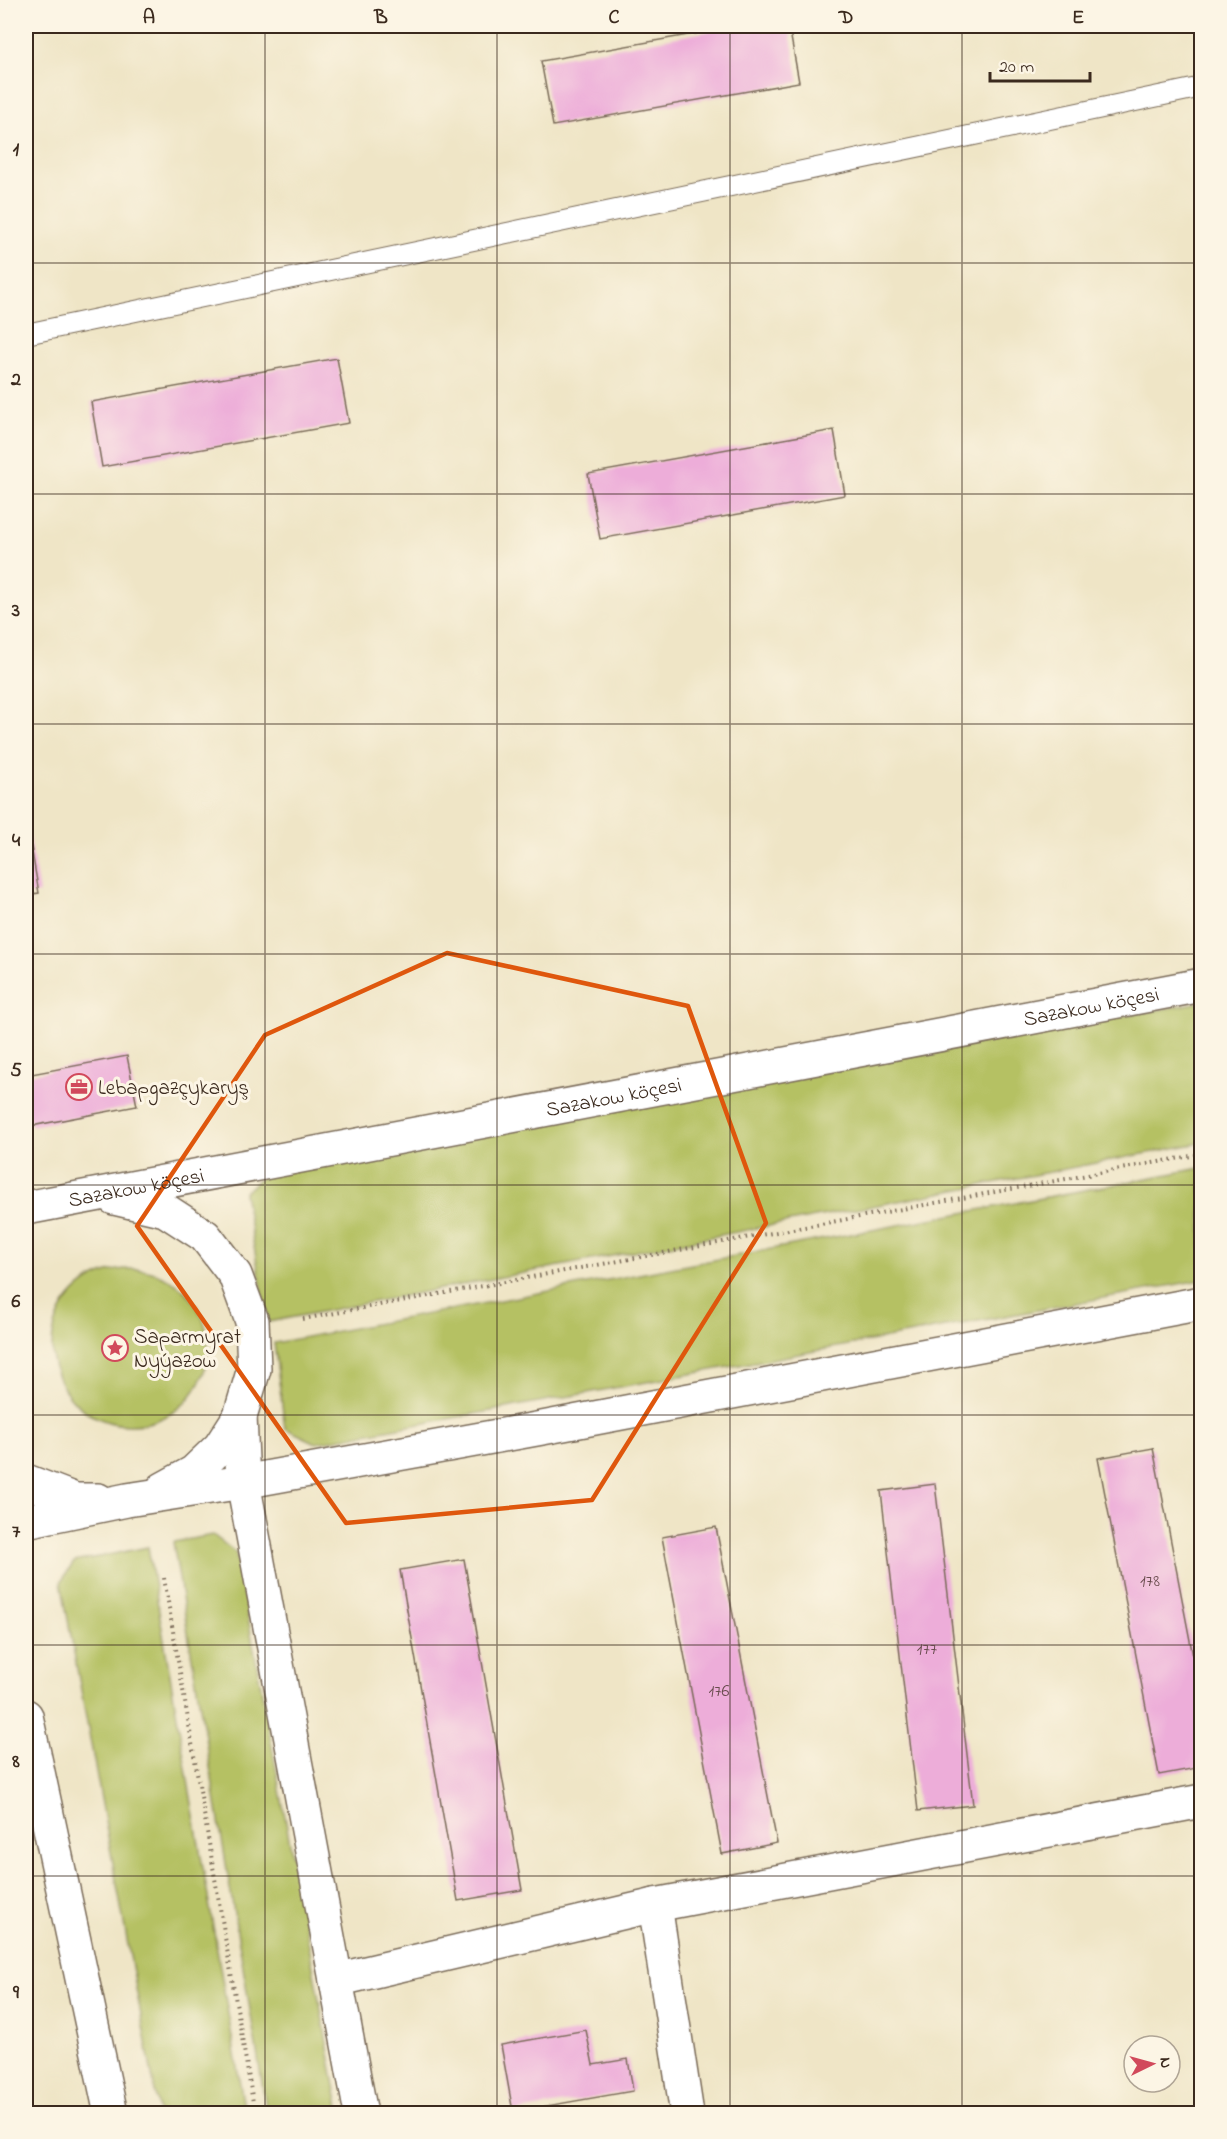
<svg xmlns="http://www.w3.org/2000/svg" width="1227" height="2139" viewBox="0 0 1227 2139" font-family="'Indie Flower',sans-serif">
	<rect width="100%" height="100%" fill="#fcf5e5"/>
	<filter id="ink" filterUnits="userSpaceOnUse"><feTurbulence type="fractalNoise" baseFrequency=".0167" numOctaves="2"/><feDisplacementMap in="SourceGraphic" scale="12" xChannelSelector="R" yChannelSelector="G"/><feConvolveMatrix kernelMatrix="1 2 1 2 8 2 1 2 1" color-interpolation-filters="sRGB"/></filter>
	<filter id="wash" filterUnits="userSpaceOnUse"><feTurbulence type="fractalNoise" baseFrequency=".008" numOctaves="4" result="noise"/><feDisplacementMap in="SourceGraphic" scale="24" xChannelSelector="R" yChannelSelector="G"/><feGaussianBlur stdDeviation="1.35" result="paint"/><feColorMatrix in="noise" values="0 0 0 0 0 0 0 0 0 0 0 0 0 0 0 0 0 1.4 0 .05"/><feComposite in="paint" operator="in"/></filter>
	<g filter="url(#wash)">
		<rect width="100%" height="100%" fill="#efe5c6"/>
		<g fill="#b5c163" stroke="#787640" stroke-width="1.5">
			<path d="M1201,1002v141l-933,179 -24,-129 22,-20z"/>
			<path d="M1201,1168v112l-885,163 -31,-15 -11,-85z"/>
			<circle cx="130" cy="1347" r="78"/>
			<path d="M213,1535l23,18 104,560h-73l-94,-571z"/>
			<path d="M148,1547l97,566h-86l-98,-531 13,-20z"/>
		</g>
		<g id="blocks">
			<g fill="#edadd9">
				<path d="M739,26h50l10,56 -246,44 -12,-65z"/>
				<path d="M337,358l12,65 -247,44 -11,-65z"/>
				<path d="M834,430l11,65 -245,44 -12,-65z"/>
				<path d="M26,817l13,76 -13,2z"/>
				<path d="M127,1056l10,50 -106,20 -5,-27v-24z"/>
				<path d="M1153,1448l49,255v64l-43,8 -61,-317z"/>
				<path d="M935,1484l38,321 -55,6 -37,-320z"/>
				<path d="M716,1527l61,316 -55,11 -60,-317z"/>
				<path d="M464,1559l58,331 -64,11 -58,-331z"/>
				<path d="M586,2030l7,35 35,-6 5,32 -120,21 -12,-67z"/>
			</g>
		</g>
	</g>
	<g filter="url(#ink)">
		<use href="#blocks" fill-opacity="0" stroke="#7a6b59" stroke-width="1.5"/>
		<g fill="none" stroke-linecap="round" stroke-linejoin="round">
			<defs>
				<path id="service" d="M26,334l1176,-247"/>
				<g id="minor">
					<path d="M655,1905l32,209"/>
					<path d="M336,1980l319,-75 547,-104"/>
				</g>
				<g id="tertiary">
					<path d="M240,1416l3,66 118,632"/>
					<path d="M26,1716l85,398"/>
				</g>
				<g id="secondary">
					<path d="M114,1198l51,12 40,26 30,39 17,46 2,48 -14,47 -20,31 -26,25 -31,17"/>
					<path id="s1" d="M26,1208l1176,-223"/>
					<path d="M26,1481l49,19h23"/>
					<path d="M26,1521l101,-21 116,-18 299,-54 660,-125"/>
				</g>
			</defs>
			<use href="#service" stroke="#7a6b59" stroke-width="22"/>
			<use href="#minor" stroke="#7a6b59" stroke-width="36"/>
			<use href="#tertiary" stroke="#7a6b59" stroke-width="36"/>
			<use href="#secondary" stroke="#7a6b59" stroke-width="36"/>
			<g stroke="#7a6b59" stroke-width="4" stroke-dasharray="1.5 4.5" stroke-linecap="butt">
				<path d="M303,1319l899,-165"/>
				<path d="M164,1578l91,536"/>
			</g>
			<use href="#service" stroke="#fff" stroke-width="20"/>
			<use href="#minor" stroke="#fff" stroke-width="33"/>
			<use href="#tertiary" stroke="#fff" stroke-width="33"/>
			<use href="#secondary" stroke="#fff" stroke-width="33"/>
		</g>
	</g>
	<path fill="none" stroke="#df570d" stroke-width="4.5" stroke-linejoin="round" d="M447,953l241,53 78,217 -174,277 -246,23 -209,-297 128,-191z"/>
	<path fill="none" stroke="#3b2a1e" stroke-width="1.5" stroke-opacity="0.55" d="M265,26v2088M497,26v2088M730,26v2088M962,26v2088M26,263h1176M26,494h1176M26,724h1176M26,954h1176M26,1185h1176M26,1415h1176M26,1645h1176M26,1876h1176"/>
	<defs>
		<symbol id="office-ring" viewBox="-11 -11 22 22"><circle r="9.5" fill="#fcf5e5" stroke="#d1495b" stroke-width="1.5"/><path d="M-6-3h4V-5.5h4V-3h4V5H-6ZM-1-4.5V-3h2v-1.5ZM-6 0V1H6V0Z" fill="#d1495b"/></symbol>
		<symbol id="sight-ring" viewBox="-11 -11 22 22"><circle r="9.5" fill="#fcf5e5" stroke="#d1495b" stroke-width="1.5"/><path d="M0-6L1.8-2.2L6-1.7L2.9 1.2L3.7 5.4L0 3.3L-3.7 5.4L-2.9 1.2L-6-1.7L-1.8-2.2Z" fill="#d1495b"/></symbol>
	</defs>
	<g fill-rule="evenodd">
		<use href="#office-ring" x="64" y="1072" width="30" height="30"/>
		<use href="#sight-ring" x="100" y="1333" width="30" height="30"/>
	</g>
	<g text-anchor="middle" stroke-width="6" stroke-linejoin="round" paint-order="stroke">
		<g font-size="18" fill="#684b4d">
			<text x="1150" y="1586">178</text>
			<text x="927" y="1654">177</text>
			<text x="719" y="1696">176</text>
		</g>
		<g font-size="21" fill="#3b2a1e" stroke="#fcf5e5">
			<text dy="7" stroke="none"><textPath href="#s1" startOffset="1084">Sazakow köçesi</textPath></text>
			<text dy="7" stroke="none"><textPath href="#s1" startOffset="598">Sazakow köçesi</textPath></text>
			<text dy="7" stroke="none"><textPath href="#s1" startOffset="112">Sazakow köçesi</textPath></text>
		</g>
		<g font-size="21" fill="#3b2a1e" stroke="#fcf5e5" text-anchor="start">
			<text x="98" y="1094">Lebapgazçykaryş</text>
			<text x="134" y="1343">Saparmyrat<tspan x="134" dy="24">Nyýazow</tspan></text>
		</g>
	</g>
	<rect width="1227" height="2139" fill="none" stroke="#fcf5e5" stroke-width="66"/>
	<g transform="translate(1152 2064) rotate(85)"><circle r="28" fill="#fcf5e5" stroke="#afa495" stroke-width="1.5"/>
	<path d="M0-4.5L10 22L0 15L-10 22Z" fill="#d1495b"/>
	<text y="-9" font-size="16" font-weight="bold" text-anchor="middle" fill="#3b2a1e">N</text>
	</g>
	<path d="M990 72v9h100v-9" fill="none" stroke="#3b2a1e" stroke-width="3"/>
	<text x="999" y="72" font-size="18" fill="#3b2a1e" stroke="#fcf5e5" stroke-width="4.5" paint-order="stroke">20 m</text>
	<rect x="33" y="33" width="1161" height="2073" fill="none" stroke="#3b2a1e" stroke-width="2"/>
	<g font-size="20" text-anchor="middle" font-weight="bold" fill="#3b2a1e">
		<text x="149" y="23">A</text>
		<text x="381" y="23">B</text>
		<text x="614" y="23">C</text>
		<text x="846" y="23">D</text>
		<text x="1078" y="23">E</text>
		<text x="16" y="155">1</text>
		<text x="16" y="385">2</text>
		<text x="16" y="616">3</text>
		<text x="16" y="846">4</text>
		<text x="16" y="1076">5</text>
		<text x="16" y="1307">6</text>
		<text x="16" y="1537">7</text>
		<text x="16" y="1767">8</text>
		<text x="16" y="1998">9</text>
	</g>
</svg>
